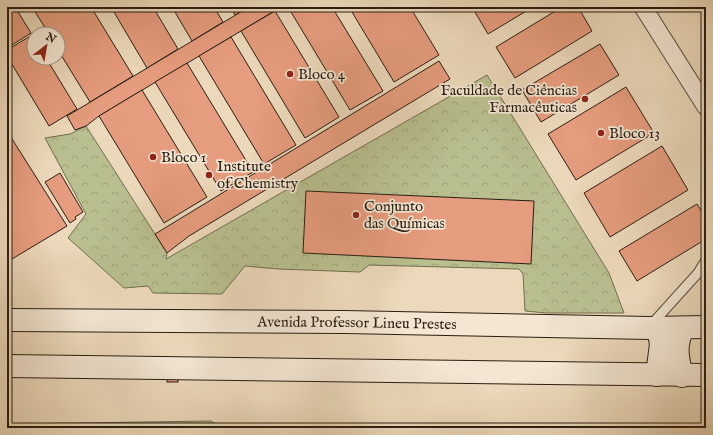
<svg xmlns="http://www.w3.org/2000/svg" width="713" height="435" viewBox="0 0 713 435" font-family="'IM FELL English',serif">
	<defs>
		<pattern id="grass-tufts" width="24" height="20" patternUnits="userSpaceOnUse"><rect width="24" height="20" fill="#b9bf8f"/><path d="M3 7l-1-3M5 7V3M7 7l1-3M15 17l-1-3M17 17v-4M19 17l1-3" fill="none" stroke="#9fa47a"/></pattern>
		<pattern id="park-crowns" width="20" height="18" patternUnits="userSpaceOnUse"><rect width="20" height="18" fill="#b9bf8f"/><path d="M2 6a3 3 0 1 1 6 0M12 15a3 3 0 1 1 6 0" fill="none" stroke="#9fa47a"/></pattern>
	</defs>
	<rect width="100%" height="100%" fill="#ecd9bb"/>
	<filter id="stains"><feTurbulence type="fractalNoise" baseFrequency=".005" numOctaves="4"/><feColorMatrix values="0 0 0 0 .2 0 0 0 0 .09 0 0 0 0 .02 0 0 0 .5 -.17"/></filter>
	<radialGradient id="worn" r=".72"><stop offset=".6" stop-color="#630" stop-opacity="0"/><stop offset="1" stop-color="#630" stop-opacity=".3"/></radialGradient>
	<path fill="url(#grass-tufts)" stroke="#716e50" d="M211,421l12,7h-216v-4z"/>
	<path fill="url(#park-crowns)" stroke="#716e50" d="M487,75l122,198 15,40h-77l-22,-2 -2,-37 -4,-5 -150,-4 -9,7 -82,-3 -33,-3 -23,28 -69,-1 -5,-7 -24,2 -56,-50 18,-24 -41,-76 25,-4 16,-8 81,127 -1,6z"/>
	<g fill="#e69c7e" stroke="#291e12">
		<path d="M9,7h6l16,26 -24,15v-40z"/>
		<path d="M32,7h59l42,69 -43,26 -32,-52v-16h-9z"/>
		<path d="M111,7h42l25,42 -31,19z"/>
		<path d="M172,7h42l9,15 -31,19z"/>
		<path d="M230,7h19l-14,8z"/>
		<path d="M249,7h32l-182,109 -13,10 -11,4 -8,-14z"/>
		<path d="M288,7h44l51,84 -33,19z"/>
		<path d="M349,7h61l29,48 -45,27z"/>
		<path d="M472,7h61l-45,27z"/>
		<path d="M562,7h16l14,24 -77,47 -19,-31z"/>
		<path d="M275,11l64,106 -34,21 -64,-107z"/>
		<path d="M32,35l2,23h12l31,51 -28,17 -42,-70v-6z"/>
		<path d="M231,37l65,108 -32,19 -65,-108z"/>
		<path d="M600,44l19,31 -78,47 -19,-32z"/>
		<path d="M439,61l11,18 -261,157 -22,17 -12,-19z"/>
		<path d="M187,63l66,109 -32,19 -66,-109z"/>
		<path d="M626,87l28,46 -78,47 -28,-46z"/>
		<path d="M142,90l65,107 -43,26 -65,-107z"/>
		<path d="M7,131l60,95 -60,36z"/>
		<path d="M662,146l26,44 -78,47 -26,-44z"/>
		<path d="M60,173l23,39 -8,5 1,2 -6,4 -25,-41z"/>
		<path d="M306,191l228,10 -3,63 -228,-11z"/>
		<path d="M697,204l9,15v20l-69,42 -18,-30z"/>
		<rect x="167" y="374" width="11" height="8"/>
	</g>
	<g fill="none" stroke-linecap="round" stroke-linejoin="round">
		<defs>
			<path id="service" d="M651,325l47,-52 8,-13"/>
			<path id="minor" d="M643,7l63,100"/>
			<g id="secondary">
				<path id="s1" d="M7,320l338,2 304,6 57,-1"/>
				<path d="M7,366l699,9"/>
				<path d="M657,375l4,-31 -3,-16"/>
				<path d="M682,376c-5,-19 -7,-31 1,-48"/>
			</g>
		</defs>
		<use href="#service" stroke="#5a4d3c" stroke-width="11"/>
		<use href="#minor" stroke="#5a4d3c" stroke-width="19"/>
		<use href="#secondary" stroke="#291e12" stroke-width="24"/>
		<use href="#service" stroke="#f3e6d3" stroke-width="9"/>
		<use href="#minor" stroke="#f3e6d3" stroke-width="17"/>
		<use href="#secondary" stroke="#f3e6d3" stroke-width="22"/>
	</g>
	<g fill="#8f2418" stroke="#f3e6d3" stroke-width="1.5">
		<circle cx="290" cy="74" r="4"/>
		<circle cx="585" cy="99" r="4"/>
		<circle cx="601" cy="133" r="4"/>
		<circle cx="153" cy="157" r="4"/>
		<circle cx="209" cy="175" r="4"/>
		<circle cx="356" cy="215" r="4"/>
	</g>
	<g text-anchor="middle" stroke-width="3.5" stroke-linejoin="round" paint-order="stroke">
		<g font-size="15" fill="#291e12" stroke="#f3e6d3" text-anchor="start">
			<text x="298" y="79">Bloco 4</text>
			<text x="577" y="95" text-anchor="end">Faculdade de Ciências<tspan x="577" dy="17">Farmacêuticas</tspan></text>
			<text x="609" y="138">Bloco 13</text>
			<text x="161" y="162">Bloco 1</text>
			<text x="217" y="171">Institute<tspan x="217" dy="17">of Chemistry</tspan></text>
			<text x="364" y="211">Conjunto<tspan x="364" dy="17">das Químicas</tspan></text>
		</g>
		<g font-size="15" fill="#291e12" stroke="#f3e6d3">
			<text dy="5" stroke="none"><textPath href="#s1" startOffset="350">Avenida Professor Lineu Prestes</textPath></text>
		</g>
	</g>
	<rect width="713" height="435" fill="none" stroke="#ecd9bb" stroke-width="24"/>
	<rect x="8" y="8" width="697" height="419" fill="none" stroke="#291e12" stroke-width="2"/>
	<rect x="12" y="12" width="689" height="411" fill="none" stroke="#291e12"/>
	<g transform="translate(46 46) rotate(31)"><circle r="19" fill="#f3e6d3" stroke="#a29686"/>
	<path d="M0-3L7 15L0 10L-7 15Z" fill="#8f2418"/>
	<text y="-6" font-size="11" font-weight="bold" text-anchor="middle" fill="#291e12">N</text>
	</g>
	<rect width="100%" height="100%" filter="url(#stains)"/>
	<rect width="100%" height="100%" fill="url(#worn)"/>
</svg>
